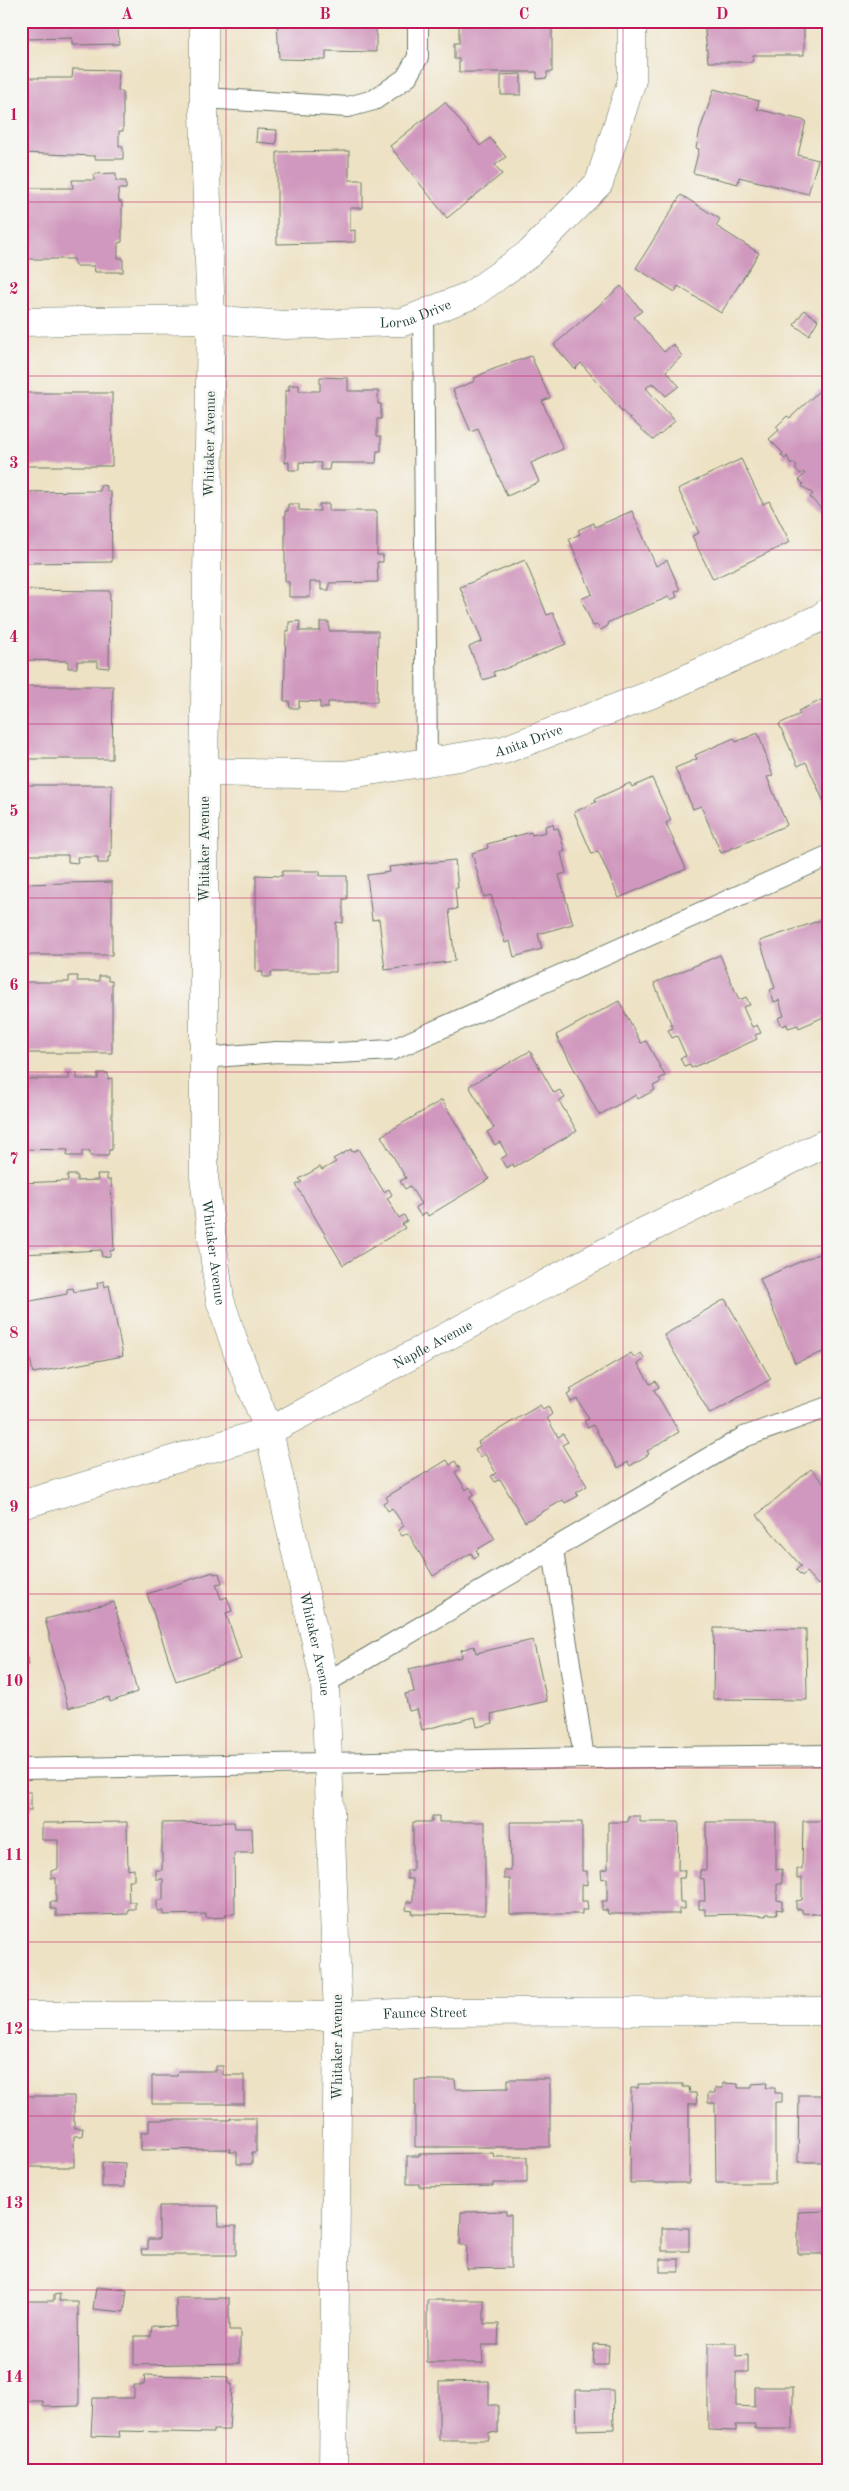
<svg xmlns="http://www.w3.org/2000/svg" width="849" height="2491" viewBox="0 0 849 2491" font-family="'Old Standard TT',serif">
	<rect width="100%" height="100%" fill="#f6f6f2"/>
	<filter id="ink" filterUnits="userSpaceOnUse"><feTurbulence type="fractalNoise" baseFrequency=".02" numOctaves="2"/><feDisplacementMap in="SourceGraphic" scale="10" xChannelSelector="R" yChannelSelector="G"/><feConvolveMatrix kernelMatrix="1 2 1 2 8 2 1 2 1" color-interpolation-filters="sRGB"/></filter>
	<filter id="wash" filterUnits="userSpaceOnUse"><feTurbulence type="fractalNoise" baseFrequency=".0096" numOctaves="4" result="noise"/><feDisplacementMap in="SourceGraphic" scale="20" xChannelSelector="R" yChannelSelector="G"/><feGaussianBlur stdDeviation="1.12" result="paint"/><feColorMatrix in="noise" values="0 0 0 0 0 0 0 0 0 0 0 0 0 0 0 0 0 1.4 0 .05"/><feComposite in="paint" operator="in"/></filter>
	<g filter="url(#wash)">
		<rect width="100%" height="100%" fill="#eee2c5"/>
		<g id="blocks">
			<g fill="#d098be">
				<path d="M24,21h105v7h-11l1,16 -47,1v-7l-48,1z"/>
				<path d="M277,21h99v31l-50,-1v9l-47,-1z"/>
				<path d="M459,21h93v51h-5v6l-10,1v-7h-78v-13h-5v-16h5z"/>
				<path d="M704,21h100v34h-51l-1,7h-44z"/>
				<path d="M73,69l46,1 -1,21 5,1v39h-4v15h4v13h-28v-3l-74,-3 2,-75h49z"/>
				<path d="M521,74v21h-20v-20z"/>
				<path d="M714,89l45,12 -2,8 49,12 -8,34 20,5 -10,34 -69,-17 -1,7 -45,-11 6,-24 -3,-1 4,-18z"/>
				<path d="M445,102l35,44 10,-8 16,19 -11,8 7,9 -55,44 -57,-72z"/>
				<path d="M257,129l20,1 -1,14 -20,-2z"/>
				<path d="M349,151v29h14v28h-13v23l5,-1v12l-78,2v-92z"/>
				<path d="M116,173v8h10v8h-8l1,13h3v40l-4,1v15h5v14h-28l-1,-6h-19l-1,-7h-52v-71h51l-1,-8h22v-6z"/>
				<path d="M681,195l39,24 -4,7 43,27 -38,60 -43,-27 -3,6 -39,-24z"/>
				<path d="M621,286l21,25 -8,6 30,35 9,-8 9,12 -16,15 13,15 -13,10 -11,-12 -2,1 -1,-2 -6,5 29,33 -22,19 -32,-30 -40,-47 -6,6 -21,-24z"/>
				<path d="M804,310l14,10 -9,15 -15,-10z"/>
				<path d="M531,356l19,42 -8,3 21,48 -32,14 8,19 -32,14 -29,-67 -7,3 -18,-42 22,-9 -1,-3 17,-8z"/>
				<path d="M320,377l28,1v13h30v13h3v15h-4v17h4v15h-4l-1,12h-46l-1,7h-8v-7l-22,-1v8h-10v-8l-4,1v-72h4v-6h10v6h21z"/>
				<path d="M820,390l8,8 -1,117 -17,-18 3,-3 -11,-8 1,-2 -4,-4 6,-6 -2,-2 -2,2 -6,-5 2,-2 -4,-5 -2,3 -4,-9 -2,3 -4,-4 2,-2 -14,-14 10,-9 -3,-3 11,-11 3,2z"/>
				<rect x="21" y="393" width="91" height="73"/>
				<path d="M741,459l22,45 6,-3 21,41 -77,37 -21,-43 7,-3 -21,-44z"/>
				<path d="M100,485l7,1v6h4l1,70 -91,1v-71l79,-1z"/>
				<path d="M288,504h11v6l21,1 -1,-7h10v7h48v44h6v7h-6l1,20 -49,1v7h-8v-8h-11v15h-21v-15h-4v-71h3z"/>
				<path d="M632,511l24,55 11,-6 13,30 -5,2 2,5 -7,3 -1,-3 -40,16 -22,10 1,3 -8,4 -2,-5 -5,1 -12,-27 11,-5 -23,-55 11,-5 -2,-4 16,-7 1,4z"/>
				<path d="M525,560l22,55 6,-2 13,31 -64,26v-1l-9,3 2,4 -12,4 -14,-33 13,-6 -22,-54z"/>
				<path d="M21,590l89,1 -1,77 -11,-1v-6h-21v7h-9v-7l-47,-1z"/>
				<path d="M300,621l-1,10h21v-9h9v9h49l-1,71h-49v6h-8v-6l-21,-1v7h-9l-1,-7h-5l2,-70h3v-9z"/>
				<path d="M21,686h92l-1,73h-91z"/>
				<path d="M828,697v114l-22,-49 -8,4 -19,-42 21,-10 -2,-3z"/>
				<path d="M758,733l15,43 -6,1 20,48 -66,28 -20,-47 -8,3 -18,-41 22,-9 -2,-4 39,-17 2,4z"/>
				<path d="M652,778l19,42 -5,3 20,46 -67,29 -21,-47 -6,3 -18,-42 22,-10 -1,-3 35,-16 2,4z"/>
				<path d="M21,785h91l-1,72h-3v6h-10v-6h-21l1,6 -10,-1v-7h-47z"/>
				<path d="M553,824l1,5 4,-1 7,23 -4,2 5,20 -7,2 14,49 -35,10 4,15 -28,8 -4,-16 -5,2 -14,-48 -7,2 -12,-44 16,-5 -1,-4 44,-12 1,3 14,-3 -1,-6z"/>
				<path d="M455,860l3,28h-3l2,21 -8,1 6,51 -70,9 -6,-51 -7,1 -5,-45 23,-3 -1,-5z"/>
				<path d="M282,871h38v5h27v23h-4v24l-7,-1v50h-65v5h-8v-5h-7v-97l26,1z"/>
				<path d="M112,882v73h-91v-71z"/>
				<path d="M827,918l1,97 -29,13 -1,-3 -10,3 -1,-4 -5,2 -4,-8 6,-2 -5,-16 -5,2 -4,-12 5,-2 -15,-47z"/>
				<path d="M720,955l19,45 7,-3 4,8 -7,2 9,20 5,-2 4,8 -6,2 2,4 -32,15 -34,14 -1,-4 -6,2 -4,-8 6,-2 -9,-20 -5,2 -4,-8 5,-2 -19,-45z"/>
				<path d="M69,976h9l-1,5h22v-5h9v5h4v72h-91v-71h48z"/>
				<path d="M619,1001l22,42 5,-2 19,35 -6,3 2,3 -8,4 2,4 -17,9 -2,-4 -37,20 -43,-80z"/>
				<path d="M530,1051l24,42 6,-3 5,8 -6,3 18,30 -63,36 -1,-3 -7,4 -5,-9 6,-4 -7,-13 -5,3 -8,-13 7,-4 -25,-42z"/>
				<path d="M77,1073v6h21v-6h10v6l4,-1v72h-3l-1,6h-18v-5h-8v5h-15l1,-6 -47,-1v-70h48v-5z"/>
				<path d="M442,1100l47,79 -61,37 -2,-4 -5,4 -6,-9 6,-3 -11,-18 -5,3 -5,-8 6,-3 -25,-42z"/>
				<path d="M351,1149l1,3 6,-3 26,43 5,-3 3,6 -5,3 12,20 5,-3 3,6 -5,3 3,4 -62,37 -47,-80 6,-3 -3,-3 21,-12 2,3 14,-8 -3,-3z"/>
				<path d="M97,1174h10v6h4l3,70 -4,1v5l-8,1 -1,-7 -79,4 -1,-71 47,-2 -1,-6h10v6l21,-1z"/>
				<path d="M825,1251l3,7v92l-33,13 -35,-84z"/>
				<path d="M104,1281l1,6 4,-2 14,71 -90,17 -9,-45 -3,1v-26l46,-9v-5l6,-1 1,4 24,-4 -1,-5z"/>
				<path d="M725,1299l46,80 -61,35 -46,-79z"/>
				<path d="M631,1353l3,4 7,-4 4,6 -7,5 12,20 6,-3 3,6 -5,3 25,42 -32,19 2,3 -19,12 -2,-4 -10,6 -25,-43 -5,3 -4,-7 5,-2 -12,-20 -6,3 -4,-7 5,-3 -2,-3z"/>
				<path d="M540,1405l3,4 5,-3 4,8 -5,4 11,19 5,-3 5,8 -6,3 25,41 -11,7 2,3 -13,7 -2,-3 -38,22 -25,-43 -5,3 -4,-6 5,-3 -11,-19 -5,3 -5,-8 5,-3 -2,-4z"/>
				<path d="M447,1460l3,5 5,-4 5,8 -5,3 11,18 4,-3 4,7 -5,3 26,42 -19,11 3,5 -5,3 -3,-5 -38,23 -25,-43 -6,3 -4,-6 6,-4 -12,-18 -4,3 -5,-8 5,-3 -2,-3z"/>
				<path d="M811,1469l17,19v89l-10,8 -12,-13 -4,4 -6,-6 5,-4 -44,-51z"/>
				<path d="M213,1572l1,2 5,-1 3,10 -6,1 5,15 6,-2 5,14 -6,2 15,46 -65,22 -29,-87z"/>
				<path d="M114,1602l23,90 -27,10 -1,-5 -41,11 -23,-89z"/>
				<path d="M714,1628l92,1 1,71 -94,-1z"/>
				<path d="M533,1640l14,61 -56,13 2,9 -16,4 -2,-10 -53,13 -5,-21 -8,2 -4,-17 9,-2 -5,-23 53,-12 -1,-7 13,-4 2,7z"/>
				<path d="M28,1656l1,9 -6,1 7,48 -9,1v-58z"/>
				<rect x="21" y="1792" width="10" height="18"/>
				<path d="M432,1816h7v6h46v93l-73,-1 1,-3 -7,-1 1,-8h6v-23h-6v-9h6v-48h19z"/>
				<path d="M628,1816h12v6h39l-1,48h7l-1,8h-5l1,24h5v7h-6v5h-71l-1,-4h-5v-9h5v-23l-5,1 -1,-9 7,-1v-47h20z"/>
				<path d="M803,1821h25v94l-26,-2v-4h-6v-8l6,-1v-22l-5,1v-10h5z"/>
				<path d="M127,1822l1,48 6,-1v11h-6l1,22h6v7h-7v5l-72,2v-7h-5l-1,-7h6v-24h-5v-7l7,-2v-29h-16v-17z"/>
				<path d="M234,1822l1,6h17l1,25h-19l1,61h-10l1,3 -20,1v-4l-43,1v-4h-6v-11h6v-21h-7v-9h6v-47z"/>
				<path d="M510,1822h72v49h5v14l-5,-1v17h5l1,9h-6v4h-72v-35h-6v-9h7z"/>
				<path d="M706,1822h70v48l6,-1v15h-5v16l5,1v9l-6,-1 1,5h-11v2l-24,-2 -37,1v-6h-6v-8h6l-1,-22 -4,-1v-8h6z"/>
				<path d="M216,2066h7v9h21v29h-92v-28h25l1,-5h38z"/>
				<path d="M508,2079h42v68h-135v-67h40l1,9 52,-1z"/>
				<path d="M723,2083l15,1v4h14v-4l15,-1 -1,5h9v5h7v9h-7v81h-59l-1,-80h-7v-10h7v-5h8z"/>
				<path d="M638,2084h45v3h6l1,6h6l1,11h-8v79h-59l1,-95h7z"/>
				<path d="M799,2095h29v67h-30z"/>
				<path d="M21,2096h53v32h9l-1,8h-8v31h-53z"/>
				<path d="M230,2118h26v34h-4v12h-15v-12h-8l1,-3 -89,1v-18h8v-12h81z"/>
				<path d="M493,2153l1,4h33v26h-34v3l-74,1v-3h-12v-28h12v-2z"/>
				<path d="M102,2162l23,1 -1,24h-22z"/>
				<path d="M159,2206h59l1,20h17v29h-94l-1,-6h7v-10h11z"/>
				<path d="M506,2211v4h5v53l-45,1 1,-24h-7l1,-33z"/>
				<path d="M828,2211v43h-30v-42z"/>
				<rect x="662" y="2228" width="27" height="23"/>
				<rect x="660" y="2259" width="19" height="13"/>
				<path d="M96,2287l31,3 -3,22 -31,-3z"/>
				<path d="M60,2294l-1,7h19l1,105 -36,1v-6h-22v-100h33v-6z"/>
				<path d="M176,2298h53v32h11v33l-106,2v-29h17l1,-10 24,1z"/>
				<path d="M427,2300h57v24h15l-1,21h-16l1,18h-56z"/>
				<path d="M708,2343h28v13l12,-1v17h-12v34l19,1v-20h38v42h-38v-4h-19v6l-28,-1z"/>
				<path d="M594,2344l15,1 -1,20h-15z"/>
				<path d="M145,2375l84,2v7h3l-3,46h-16v3l-94,-2 1,6 -29,-1 2,-38h41v-13h10z"/>
				<path d="M489,2381v24h9v28l-9,-1v8h-50v-58z"/>
				<path d="M576,2390h37l1,39 -37,1z"/>
			</g>
		</g>
	</g>
	<g filter="url(#ink)">
		<use href="#blocks" fill-opacity="0" stroke="#677767" stroke-width="1"/>
		<g fill="none" stroke-linecap="round" stroke-linejoin="round">
			<defs>
				<g id="lane">
					<path d="M204,98l144,9 26,-7 32,-22 12,-21v-36"/>
					<path d="M423,314l4,448"/>
					<path d="M204,1058l73,-6 60,1 55,-3 436,-194"/>
					<path d="M325,1683l419,-246 84,-30"/>
					<path d="M584,1758l244,-3"/>
					<path d="M21,1769l563,-11 -31,-208"/>
				</g>
				<g id="street">
					<path id="s1" d="M204,21v93l7,205 -7,453v405l16,123 17,51 32,80 56,252 13,333 -5,454"/>
					<path id="s2" d="M21,322l190,-3 73,6 119,-3 68,-27 59,-42 69,-70 33,-103v-59"/>
					<path id="s3" d="M204,772l140,3 160,-25 151,-57 165,-75 8,-6"/>
					<path id="s4" d="M21,1505l248,-74 376,-200 183,-89"/>
				</g>
				<g id="secondary">
					<path id="s5" d="M21,2016h317l78,-4 412,-1"/>
				</g>
			</defs>
			<use href="#lane" stroke="#677767" stroke-width="22"/>
			<use href="#street" stroke="#677767" stroke-width="29"/>
			<use href="#secondary" stroke="#677767" stroke-width="29"/>
			<use href="#lane" stroke="#fff" stroke-width="20"/>
			<use href="#street" stroke="#fff" stroke-width="28"/>
			<use href="#secondary" stroke="#fff" stroke-width="28"/>
		</g>
	</g>
	<path fill="none" stroke="#c2185b" stroke-width="1" stroke-opacity="0.55" d="M226,21v2449M424,21v2449M623,21v2449M21,202h807M21,376h807M21,550h807M21,724h807M21,898h807M21,1072h807M21,1246h807M21,1420h807M21,1594h807M21,1768h807M21,1942h807M21,2116h807M21,2290h807"/>
	<g text-anchor="middle" stroke-width="5" stroke-linejoin="round" paint-order="stroke">
		<g font-size="14" fill="#1f3d34" stroke="#f6f6f2">
			<text dy="5" stroke="none"><textPath href="#s2" startOffset="396">Lorna Drive</textPath></text>
			<text transform="translate(209 444) rotate(-89)" y="5">Whitaker Avenue</text>
			<text dy="5" stroke="none"><textPath href="#s3" startOffset="328">Anita Drive</textPath></text>
			<text transform="translate(204 849) rotate(-90)" y="5">Whitaker Avenue</text>
			<text dy="5" stroke="none"><textPath href="#s1" startOffset="1232">Whitaker Avenue</textPath></text>
			<text dy="5" stroke="none"><textPath href="#s4" startOffset="444">Napfle Avenue</textPath></text>
			<text dy="5" stroke="none"><textPath href="#s1" startOffset="1638">Whitaker Avenue</textPath></text>
			<text dy="5" stroke="none"><textPath href="#s5" startOffset="404">Faunce Street</textPath></text>
			<text transform="translate(337 2047) rotate(-90)" y="5">Whitaker Avenue</text>
		</g>
	</g>
	<rect width="849" height="2491" fill="none" stroke="#f6f6f2" stroke-width="55"/>
	<rect x="28" y="28" width="794" height="2436" fill="none" stroke="#c2185b" stroke-width="2"/>
	<g font-size="16" text-anchor="middle" font-weight="bold" fill="#c2185b">
		<text x="127" y="19">A</text>
		<text x="325" y="19">B</text>
		<text x="524" y="19">C</text>
		<text x="722" y="19">D</text>
		<text x="14" y="120">1</text>
		<text x="14" y="294">2</text>
		<text x="14" y="468">3</text>
		<text x="14" y="642">4</text>
		<text x="14" y="816">5</text>
		<text x="14" y="990">6</text>
		<text x="14" y="1164">7</text>
		<text x="14" y="1338">8</text>
		<text x="14" y="1512">9</text>
		<text x="14" y="1686">10</text>
		<text x="14" y="1860">11</text>
		<text x="14" y="2034">12</text>
		<text x="14" y="2208">13</text>
		<text x="14" y="2382">14</text>
	</g>
</svg>
